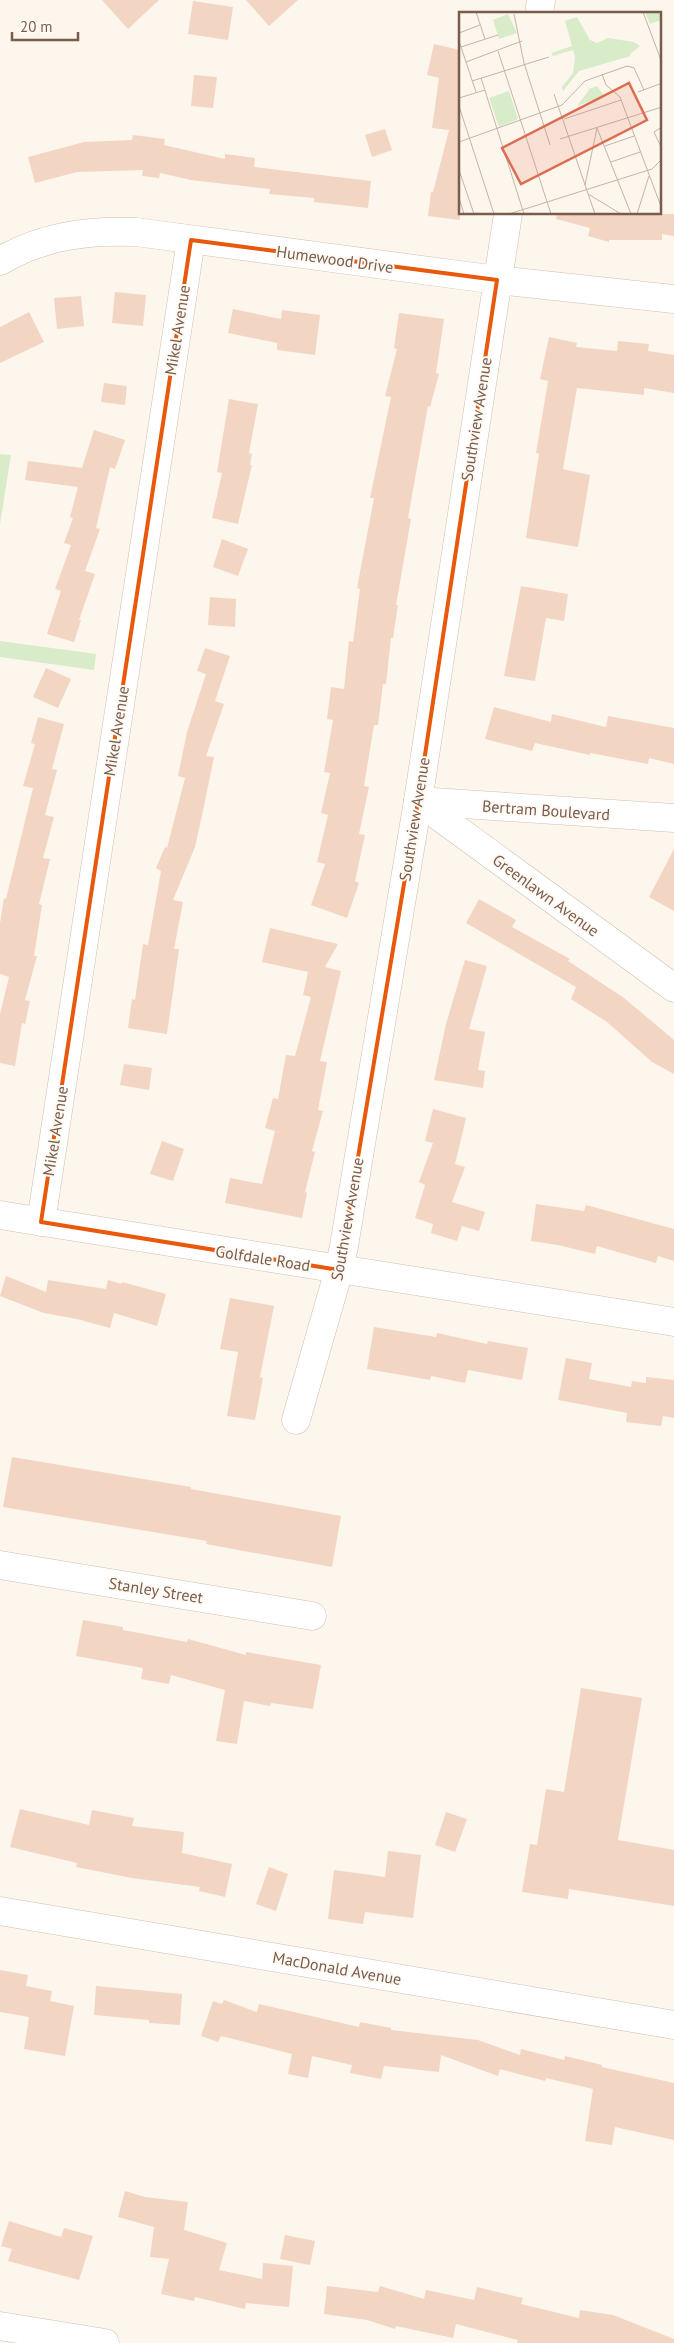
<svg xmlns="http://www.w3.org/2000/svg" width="674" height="2343" viewBox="0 0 674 2343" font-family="'PT Sans',sans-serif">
	<rect width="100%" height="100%" fill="#fdf6ec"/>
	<g fill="#d8ecc9">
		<path d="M0,454l11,1 -11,69z"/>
		<path d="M0,641l96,13 -2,16 -94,-13z"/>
	</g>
	<g fill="#f3d5c3">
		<path d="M102,0h57l-31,29z"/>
		<path d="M246,0h52l-29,26z"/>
		<path d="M193,1l40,6 -5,33 -40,-6z"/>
		<path d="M434,44l26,6v170l-32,-4 3,-24h2l16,-62 -17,-2 7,-50 -12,-3z"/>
		<path d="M194,75l23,2 -4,31 -22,-2z"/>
		<path d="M385,129l7,21 -20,7 -7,-22z"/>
		<path d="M133,135l32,4 -1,6 61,14v-5l30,4 -1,9 117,14 -3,27 -54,-6v-4l-45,-4 1,-5 -79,-9 -31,-7 -1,5 -17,-2 1,-6 -66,2 -42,11 -7,-26 56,-15 48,-2z"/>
		<path d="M557,214h117v22l-12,-2v6h-53v2l-21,-6 2,-8 -34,-9z"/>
		<path d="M115,292l31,3 -3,31 -31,-3z"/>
		<path d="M81,296l3,30 -27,3 -3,-31z"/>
		<path d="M233,309l48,10 1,-9 38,5 -5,40 -38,-5v-7l-49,-10z"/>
		<path d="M29,312l15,30 -44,21v-36z"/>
		<path d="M399,313l45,6 -8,54 3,1 -9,33 -2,-1 -20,112 3,1 -15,86h2l-5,33h-2l-5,46h-3l-5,41h-4l-10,61 5,1 -10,47 6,1 -10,46 4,2 -12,35 -36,-13 14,-41 -8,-2 11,-47 -7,-2 9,-40 -6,-1 9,-52 -6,-1 4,-32 13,2 5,-48 4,1 7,-53 -3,-1 17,-90h-4l21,-101 -6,-1 12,-47 -3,-1z"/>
		<path d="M549,337l28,6 -1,4 41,4 1,-10 31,3 -1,7 26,4v38l-30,-5v7l-67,-7 -14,81 27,6 -12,72 -52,-9 13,-84 -3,-1 12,-72 -8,-2z"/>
		<path d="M104,383l23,3 -2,19 -24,-3z"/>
		<path d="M229,399l29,5 -9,49 3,1 -2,11h2l-14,59 -26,-6 10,-45 -5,-1z"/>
		<path d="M94,430l31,10 -10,29 -5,-2 -14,61 4,1 -15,42 10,3 -16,46h2l-7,22 -27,-8 14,-43 -6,-2 16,-44 -7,-2 9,-25 -3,-1 8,-30 -53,-7 3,-19 54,7z"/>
		<path d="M222,539l26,10 -10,27 -25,-9z"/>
		<path d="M521,586l47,8 -4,27 -18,-3 -11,63 -31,-5z"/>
		<path d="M210,597l26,2 -1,28 -27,-2z"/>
		<path d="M205,648l25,8 -15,45 9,3 -18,52 8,1 -11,54 -8,36 -22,53 10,2 -9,47h5l-12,85 -39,-6 4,-29 3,1 8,-56 5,1 13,-74 -5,-3 9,-21 2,1 18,-70 -7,-2 9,-44 19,-58 -9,-3z"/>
		<path d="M46,668l25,11 -13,29 -25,-11z"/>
		<path d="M494,707l57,15 1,-8 54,13 2,-11 66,12v36l-25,-6 -1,6 -58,-11v2l-55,-12 -3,8 -47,-12z"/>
		<path d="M38,717l26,7 -12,45 5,1 -12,45 9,2 -11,41 7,1 -11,45 3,1 -8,51h3l-12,44 5,1 -5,23 -3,-1 -7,43 -15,-3v-49l9,-37 -9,-3v-51l4,-25 2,1 27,-111 -10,-2 12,-42 -4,-1z"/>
		<path d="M674,849v62l-25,-14z"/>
		<path d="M479,899l37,21 -4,7 58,32 -2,2 56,37 50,42v34l-22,-12 -45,-40 -36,-23 5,-12 -110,-64z"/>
		<path d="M270,928l68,16 -13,23 16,4 -21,90 7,1 -9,48 5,1 -11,40 3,1 -10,40 2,1 -5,25 -77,-15 5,-25 32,6 13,-53 -10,-3 8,-30 5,1 8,-44 9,1 16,-59 -8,-2 5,-23 -46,-10z"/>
		<path d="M465,960l22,6 -18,63 16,3 -7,38 7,1 -2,17 -49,-8 12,-56z"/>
		<path d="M124,1064l28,4 -3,22 -29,-5z"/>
		<path d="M433,1109l33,9 -11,46 10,3 -13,35 33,10 -6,19 -17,-5 -5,15 -26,-8 2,-9 -18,-6 10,-33 -6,-3 14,-39 -8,-2z"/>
		<path d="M162,1141l22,8 -11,32 -23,-7z"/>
		<path d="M536,1204l48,7 2,-6 88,24v32l-16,-5 -2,7 -59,-17 -2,8 -37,-9 -27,-4z"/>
		<path d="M6,1276l40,16 2,-12 58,9 2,-9 14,4v-2l44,12 -9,32 -43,-13 -4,15 -33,-9 -33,-6 -44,-17z"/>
		<path d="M230,1298l44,8 -14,71 3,1 -8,42 -28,-4 11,-64 -18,-3z"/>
		<path d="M374,1327l62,10 1,-4 50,11 1,-3 40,7 -6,32 -54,-10 -3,13 -34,-7 -1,4 -63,-11z"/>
		<path d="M566,1358l26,5 -3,16 42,8 1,-6 14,2v-6l28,3v38l-11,-2 -2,10 -35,-4 1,-9 -69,-13z"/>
		<path d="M12,1457l179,30v2l150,27 -9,51 -126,-23 1,-3 -204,-34z"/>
		<path d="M83,1620l40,7v3l64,12 1,-3 58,16v-3l75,13 -8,44 -42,-6 -1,3 -26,-5 -7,43 -21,-3 9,-51 -54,-15 -2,9 -28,-5 2,-11 -67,-12z"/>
		<path d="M581,1688l61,10 -24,142 56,10v56l-105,-17 -1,10 -46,-7 8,-48 7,1 9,-56 18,3z"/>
		<path d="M20,1809l69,16 3,-15 42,8 -2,8 52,6 -2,21 50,11 -7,33 -26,-6 1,-4 -68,-9 -56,-11 1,-4 -67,-16z"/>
		<path d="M446,1812l21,7 -12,33 -20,-7z"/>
		<path d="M388,1851l33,4 -8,63 -48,-6 -2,12 -35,-5 6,-49 51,7z"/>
		<path d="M269,1867l19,7 -12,37 -20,-7z"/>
		<path d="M0,1970l28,5 -2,11 26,5 -2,10 24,5 -9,50 -41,-7 5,-32 -29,-5z"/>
		<path d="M96,1986l86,8 -2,31 -31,-2v-3l-55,-5z"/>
		<path d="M224,2000l33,12 2,-8 100,23 1,-5 31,6v2l87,10 42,15 1,-6 43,11 1,-4 37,9v2l72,16v57l-59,-13 -3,18 -27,-4 8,-52 -47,-11 -1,3 -45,-12 -2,7 -57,-21 -2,17 -55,-6 -3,13 -31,-6 2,-8 -40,-9 -4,22 -20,-4 4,-20 -71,-18 -3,6 -17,-6 12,-35 9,3z"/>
		<path d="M125,2191l20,6 43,5 -4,28 43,13 -8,27 43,9 1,-16 30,3 -4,41 -43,-4 -1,6 -50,-12 -1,4 -33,-7 8,-35 -19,-2 4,-30 -36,-10z"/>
		<path d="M9,2221l52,16 3,-9 29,8 -14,44 -71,-19 4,-12 -11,-3z"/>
		<path d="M285,2235l30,6 -5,24 -30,-6z"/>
		<path d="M327,2286l51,6 2,-6 44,13 2,-9 48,10 3,-13 46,11 -2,6 58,14 1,-8 33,5 61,24v4h-157l1,-3 -62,-16 -3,14 -57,-12 -1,3 -28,-9 -43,-6z"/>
	</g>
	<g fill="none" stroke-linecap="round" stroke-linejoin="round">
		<defs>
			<g id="minor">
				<path d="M539,14l2,-14"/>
				<path d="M0,261c42,-25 88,-31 136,-29l361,48 177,19"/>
				<path d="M418,801l256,187"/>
				<path d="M418,801l256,17"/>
				<path d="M0,1215l674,107"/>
				<path d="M41,1222l150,-982"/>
				<path d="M296,1420l43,-150 5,-24 74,-445 90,-587"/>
				<path d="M0,1565l312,51"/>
				<path d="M0,1911l674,114"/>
				<path d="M0,2326l105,17"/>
			</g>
		</defs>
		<use href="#minor" stroke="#d1beb0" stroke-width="29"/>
		<use href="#minor" stroke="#fff" stroke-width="28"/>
	</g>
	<path fill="none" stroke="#e8590c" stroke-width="4" stroke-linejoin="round" d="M191,240l306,40 -79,521 -79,469 -298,-48z"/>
	<g text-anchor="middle" stroke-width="4" stroke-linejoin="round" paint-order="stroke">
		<g font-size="16" fill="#7a5c4d" stroke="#fffaf3">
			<text transform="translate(335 259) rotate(8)" y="6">Humewood Drive</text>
			<text transform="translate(177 330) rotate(-81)" y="6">Mikel Avenue</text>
			<text transform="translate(476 419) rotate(-81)" y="6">Southview Avenue</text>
			<text transform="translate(116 731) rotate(-81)" y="6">Mikel Avenue</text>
			<text transform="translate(546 810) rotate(4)" y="6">Bertram Boulevard</text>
			<text transform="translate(414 819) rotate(-81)" y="6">Southview Avenue</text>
			<text transform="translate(546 895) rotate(36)" y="6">Greenlawn Avenue</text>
			<text transform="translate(55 1131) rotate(-81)" y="6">Mikel Avenue</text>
			<text transform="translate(347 1219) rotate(-80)" y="6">Southview Avenue</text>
			<text transform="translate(263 1258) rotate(9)" y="6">Golfdale Road</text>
			<text transform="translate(156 1590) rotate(9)" y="6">Stanley Street</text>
			<text transform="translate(337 1968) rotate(10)" y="6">MacDonald Avenue</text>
		</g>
	</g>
	<g transform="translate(459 12)">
		<rect width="202" height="202" fill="#fdf6ec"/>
		<path d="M186,0h16v8l-11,4zM49,2l9,19 -18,6 -6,-19zM118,5l13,23 7,3 11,-5 26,4 6,4 -10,8 1,2 -52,15 -16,20 -1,-4 11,-14 2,-16 -2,-7 -20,6 -2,-3 21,-7 -7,-25zM126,71l4,6 8,-3 6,8 1,3 -10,3 2,7 -3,-7 -16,6 12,-16zM50,79l9,28 -19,8 -10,-29z" fill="#d8ecc9"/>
		<path fill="none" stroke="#c5b3a7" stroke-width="1" d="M17,0l9,27M184,0l19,51M55,2l10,49 26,82M0,21l21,-8M0,29l17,51M2,35l37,-12M39,39l53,163M7,50l56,-21M143,62l4,11 14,12 42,112M22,66l43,136M13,69l77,-24M179,80l24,-9M95,82l41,120M0,86l26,-8M0,94l35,108M105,107l57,-19M203,115l-8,5 8,17M138,116l34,86M101,127l102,-32M0,130l103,-37 23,-24 42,-15 7,2 10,22M146,134l29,-10M152,150l29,-10M0,158l15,44M126,173l12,-57M129,182l33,20M0,186l5,16M50,202l143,-45 10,-10M178,202l12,-38"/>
		<path fill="#dc6d51" fill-opacity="0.15" stroke="#dc6d51" stroke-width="2.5" d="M170,71l18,37 -126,64 -19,-36z"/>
		<rect width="202" height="202" fill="none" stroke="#7a5c4d" stroke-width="2.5"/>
	</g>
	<path d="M12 32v8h66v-8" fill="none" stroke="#7a5c4d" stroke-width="2.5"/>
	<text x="20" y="32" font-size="15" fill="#7a5c4d" stroke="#fffaf3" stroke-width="4" paint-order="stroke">20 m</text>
</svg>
